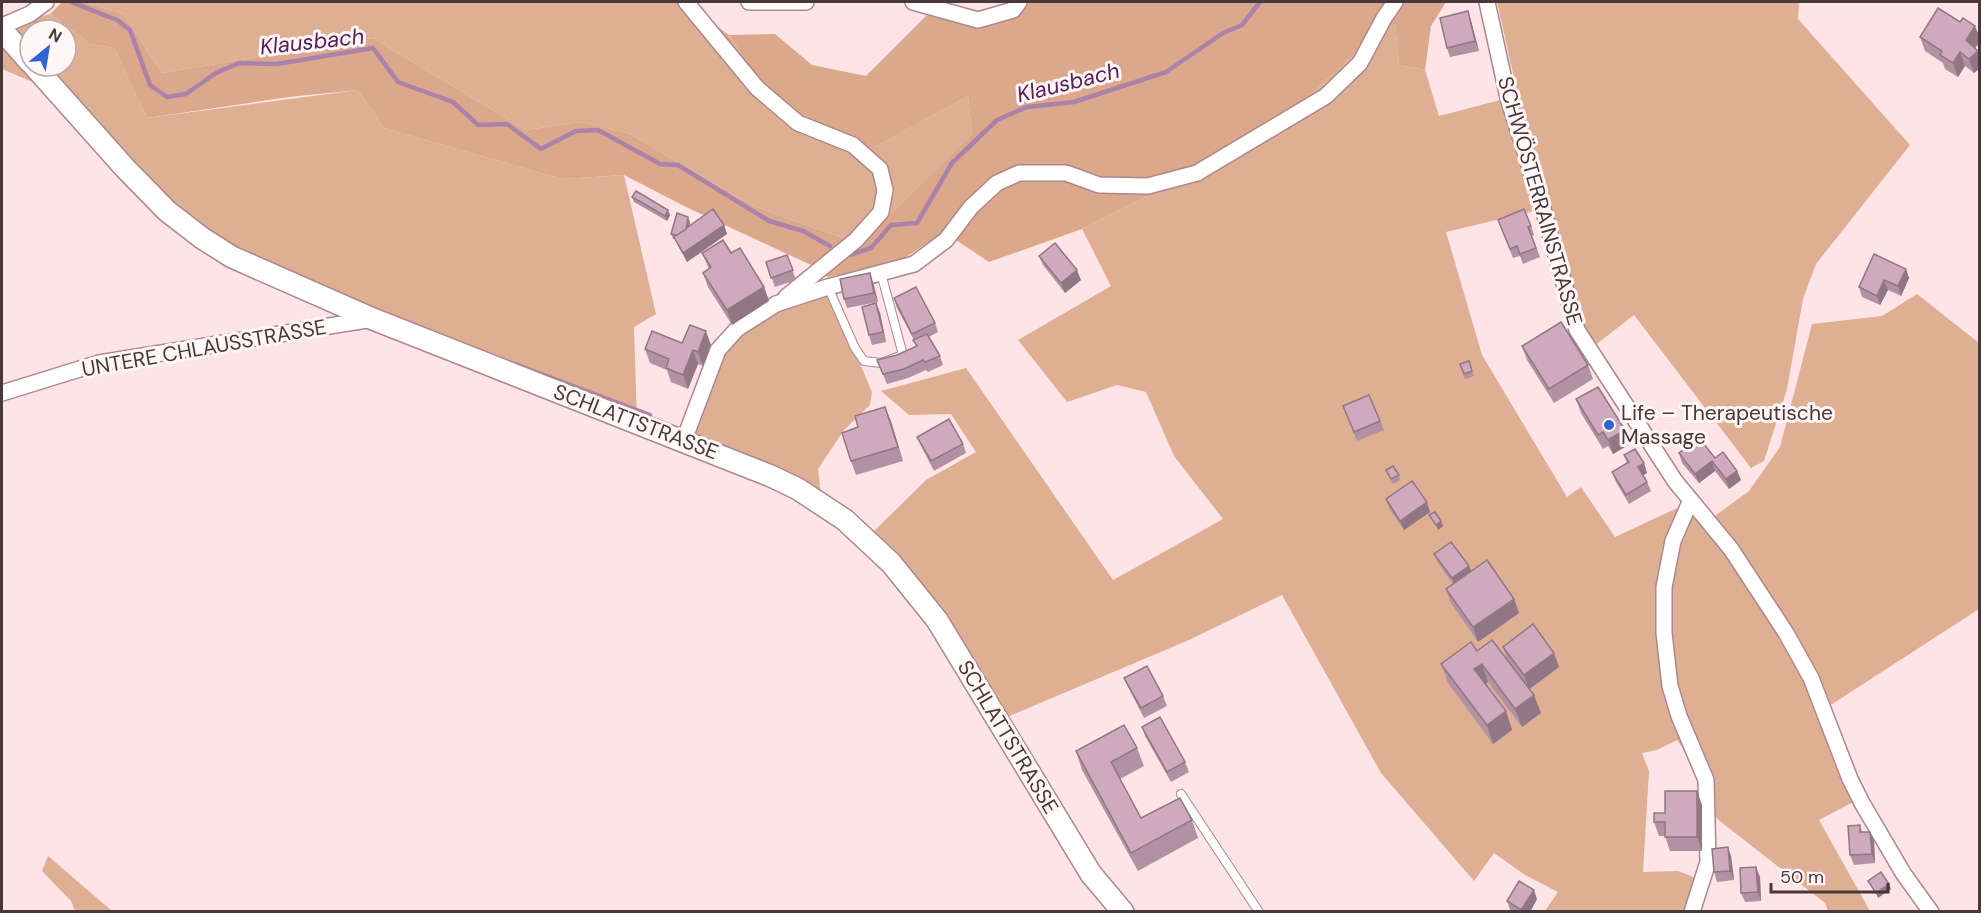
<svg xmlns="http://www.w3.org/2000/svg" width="1981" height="913" viewBox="0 0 1981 913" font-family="'DM Sans',sans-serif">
	<rect width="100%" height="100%" fill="#fee4e7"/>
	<g fill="#dfaf94" fill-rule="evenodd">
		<path d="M84,2h600l45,33 31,48 115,64 93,-51 4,38 -110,109 -22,-6 -87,-31 -125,-73 -47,-11 -55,8 -153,-92 -211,35 -39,-59z"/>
		<path d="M1497,2h302l-1,17 112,126 -94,119 -13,35 -16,90 -23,72 -13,7 -117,-153 -45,35 -46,-141 -97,23 36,123 85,142 14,-10 34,50 75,-35 18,19 41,-30 31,-44 32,-123 70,-8 35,-22 62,49v266l-156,101 36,89 -40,21 51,91h-42l-3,-8 -118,-92 -1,-31 -29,-40 -20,10 -15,3 7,18 -6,101 35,-1 23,9 -9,31h-147l13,-19 -33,-17 -31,-22 -20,28 -93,-108 -99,-178 -93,45 -191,81 -132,-182 60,-59 50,-28 -25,-38 -42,1 -28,-24 85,-23 147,212 110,-61 -49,-63 -28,-64 -29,-7 -50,17 -49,-62 93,-54 -29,-57 68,-34 152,-93 54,-49 39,-29 4,41 26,5 14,46 69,-18 33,101z"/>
		<path d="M50,14l40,30 24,4 33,70 211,-28 26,38 178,51 62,-4 32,139 -22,13 3,95 -405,-165 -195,-173 -35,-15v-41zM30,30h36v36h-36z"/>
		<path d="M828,287l44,105 -2,13 -26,25 -26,39 4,35 -138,-64 34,-90 19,-21z"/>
		<path d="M48,856l64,55h-37l-4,-10 -29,-30z"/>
	</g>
	<path fill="#dca88b" d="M62,2h22l39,12 39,59 211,-35 153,92 55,-8 47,11 125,73 87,31 22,6 110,-109 -4,-38 -93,51 -71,-27 -44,-37 -31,-48 46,-1 37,31 54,11 61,-61 48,10 50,-23h421l-15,24 -6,44 -26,-5 -4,-41 -39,29 -54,49 -152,93 -68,34 -93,33 -45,-30 -47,31 -69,14 -17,-12 -125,-58 -62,-32 -62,4 -178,-51 -26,-38 -69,7 -142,21 -33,-70 -24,-4 -40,-30z"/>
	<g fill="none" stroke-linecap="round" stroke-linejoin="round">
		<g stroke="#ab82aa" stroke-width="4.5">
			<path d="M71,2l46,18 13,10 20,55 17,12 19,-3 30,-21 23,-10 38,1 96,-16 25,34 55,20 25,23 29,-1 34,25 35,-18 22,-1 62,34 18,1 91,56 34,10 27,15"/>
			<path d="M850,255l21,-7 20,-23 26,-2 35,-60 45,-43 30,-13 47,-5 92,-30 57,-39 19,-8 18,-23"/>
			<path d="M515,364l135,51"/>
		</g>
		<defs>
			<g id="lane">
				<path d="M828,287l27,61 9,13 17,2 22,-8 -22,-82"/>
				<path d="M1181,794l78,118"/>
			</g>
			<g id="street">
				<path d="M686,2l71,86 41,35 55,22 27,24 5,21 -4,22 -25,28 -70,57"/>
				<path d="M749,2h57"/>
				<path d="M913,2l65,18 35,-10 6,-8"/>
				<path d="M1487,2l21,96 35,111 34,121 98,151 56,68 55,84 25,45 39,101 12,24 41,70 28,39"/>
				<path d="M2,26l28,-12 16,-12"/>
				<path d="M2,393l97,-30 274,-44"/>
				<path d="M684,440l34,-90 19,-21 39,-25 52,-17 86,-23 32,-24 25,-33 26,-24 22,-10h47l33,12 49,1 49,-13 129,-77 34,-33 24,-45 11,-16"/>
				<path d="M1690,502l-17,39 -9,46v46l6,53 9,30 27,64 2,82 -16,50"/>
			</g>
			<g id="secondary">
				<path d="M2,30l28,32"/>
				<path d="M34,66l91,102 42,43 35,27 30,19 141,62 398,157 27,13 47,31 46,43 46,57 154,254 32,38"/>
			</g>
		</defs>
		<use href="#lane" stroke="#ae878c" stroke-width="10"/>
		<use href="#street" stroke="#ae878c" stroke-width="18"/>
		<use href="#secondary" stroke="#ae878c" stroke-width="24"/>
		<use href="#lane" stroke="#fff" stroke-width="8"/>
		<use href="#street" stroke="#fff" stroke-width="15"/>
		<use href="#secondary" stroke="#fff" stroke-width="21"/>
	</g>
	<g fill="#b292a2">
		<path d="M1471,21l8,30 -29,6 -3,-9z"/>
		<path d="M1920,37l60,1v13l-3,-6 -2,3 3,3 2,4v13l-6,5 -9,-7 -7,11 -13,-8 -2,-6 -18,-12z"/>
		<path d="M632,197l38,18 -3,6 -33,-19z"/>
		<path d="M1498,220l33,6 3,9 -2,1 8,21 -17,7 -3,-8 -7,2z"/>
		<path d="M690,222l-1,4 35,-1 3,9 -40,28 -9,-16 -3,-7h-2l-2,-5z"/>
		<path d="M702,253h29l33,34 5,14 -37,24 -24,-38 -5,-14 6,-4z"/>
		<path d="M787,255l9,25 -21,7 -9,-25z"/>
		<path d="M1039,256l42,24 -16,13 -22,-28z"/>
		<path d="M1906,269l3,9 -8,18 -13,-6 -8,15 -18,-8 -3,-10z"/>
		<path d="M873,282l5,20 -31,6 -3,-9z"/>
		<path d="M894,298l41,25 3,9 -9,5 11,19 3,9 -15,7 -2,-2 -18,8 -21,6 -10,-24 20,-5 19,-8 -2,-7 -17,-32z"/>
		<path d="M876,303l4,10 6,29 -14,3 -3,-10z"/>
		<path d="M682,343l29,2 -8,21 -5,-2 -10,25 -17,-7 -4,-12 -17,-7 -5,-14z"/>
		<path d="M1522,346l66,19 5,14 -39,24 -27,-43z"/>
		<path d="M1469,361l5,15 -9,3 -5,-15z"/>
		<path d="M1576,399l49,31 5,14 -17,10 -5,-8 -5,3 -22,-36z"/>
		<path d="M1343,406l37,15 4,9 -27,11z"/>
		<path d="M885,407l18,54 -47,14 -5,-14 7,-34z"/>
		<path d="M917,437l46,7 3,9 -32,18 -13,-25z"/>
		<path d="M1679,453l36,5 22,13 4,9 -12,9 -14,-18 -16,12 -17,-20z"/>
		<path d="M1624,455l20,8 3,10 -4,2 4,7 4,9 -22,13 -13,-22 -4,-10 15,-9z"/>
		<path d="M1386,470l13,5 1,5 -7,4z"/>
		<path d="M1386,499l44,13 -26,18 -15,-22z"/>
		<path d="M1434,554l37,17 43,28 5,14 -41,29 -27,-39 -5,-14 7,-5 -15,-21z"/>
		<path d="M1503,647l56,20 -29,22 11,24 -19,14 -34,-45 -2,2 20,27 6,19 -19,14 -45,-61 -7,-19 36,-13 30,9z"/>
		<path d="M1124,678l39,18 4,10 -23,12 -16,-31z"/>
		<path d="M1142,727l43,35 4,10 -18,10 -26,-46z"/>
		<path d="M1137,748l7,18 -24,13 21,39 51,2 6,18 -60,33 -56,-101 -6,-19z"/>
		<path d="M1702,805v46h-32l-5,-15h-6l-5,-14 11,-9z"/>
		<path d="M1860,825l2,7h8l4,9 1,22 -21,2 -4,-10z"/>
		<path d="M1731,856l3,24 -17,2 -3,-10z"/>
		<path d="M1760,877l1,24 -16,1 -4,-9z"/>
		<path d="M1537,899l-7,13h-18l-2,-2 -3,-9z"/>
	</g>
	<g fill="#917784">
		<path d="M1468,11l3,10 8,30 -4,-10z"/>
		<path d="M1975,26l5,12v3l-9,13 -5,-14z"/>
		<path d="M1978,51l2,4v13l-6,5 -5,-14z"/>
		<path d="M1960,52l5,14 -7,11 -5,-14z"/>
		<path d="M668,210l2,5 -3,6 -2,-5z"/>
		<path d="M688,217l2,5 -3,14 -5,4z"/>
		<path d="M724,225l3,9 -40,28 -4,-9z"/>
		<path d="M1906,269l3,9 -8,18 -3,-10z"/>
		<path d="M1077,270l4,10 -16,13 -4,-10z"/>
		<path d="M870,273l3,9 5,20 -4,-9z"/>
		<path d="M1884,280l4,10 -8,15 -3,-9z"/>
		<path d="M764,287l5,14 -37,24 -5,-15z"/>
		<path d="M876,303l4,10 6,29 -3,-10z"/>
		<path d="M706,331l5,14 -8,21 -5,-14z"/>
		<path d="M693,350l5,14 -10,25 -5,-14z"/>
		<path d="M885,407l6,14 12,40 -5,-14z"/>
		<path d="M1625,430l5,14 -17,10 -5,-14z"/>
		<path d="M1712,461l3,10 -16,12 -4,-9z"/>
		<path d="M1644,463l3,10 -5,3 -4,-9z"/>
		<path d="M1737,471l4,9 -12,9 -3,-10z"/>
		<path d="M1427,502l3,10 -26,18 -4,-9z"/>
		<path d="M1441,521l2,5 -5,4 -2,-5z"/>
		<path d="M1469,566l4,10 -17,12 -4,-10z"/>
		<path d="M1514,599l5,14 -41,29 -5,-15z"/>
		<path d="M1554,653l5,14 -30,22 -5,-14z"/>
		<path d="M1482,664l6,18 -7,6 -7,-19z"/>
		<path d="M1534,695l7,18 -19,14 -7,-18z"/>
		<path d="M1506,711l6,19 -19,14 -6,-19z"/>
		<path d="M1697,791l5,14v46l-5,-14z"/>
		<path d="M1870,832l4,9 1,22 -3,-9z"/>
		<path d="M1728,847l3,9 3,24 -4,-9z"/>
		<path d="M1756,867l4,10 1,24 -3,-9z"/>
		<path d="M1889,884l2,5 -13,9 -2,-5z"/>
		<path d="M1534,890l3,9 -7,13h-8l-1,-2z"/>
	</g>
	<g fill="#cfaabc" stroke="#917784" stroke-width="1.5">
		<path d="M1938,8l22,14 3,-4 12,8 -9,14 12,11 -9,8 -9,-7 -7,11 -13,-8 2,-4 -22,-14z"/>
		<path d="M1468,11l7,30 -28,7 -7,-30z"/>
		<path d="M636,191l32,19 -3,6 -33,-19z"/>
		<path d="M713,209l11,16 -41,28 -9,-16z"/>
		<path d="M1524,209l7,17 -3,1 8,21 -16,6 -3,-8 -7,3 -12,-29z"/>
		<path d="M677,213l11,4 -2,12 -9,6 -6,-1z"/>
		<path d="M723,240l8,13 9,-5 24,39 -37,23 -24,-37 8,-6 -9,-14z"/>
		<path d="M1055,243l22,27 -16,13 -22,-27z"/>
		<path d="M1874,254l32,15 -8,17 -14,-6 -7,16 -18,-9z"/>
		<path d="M787,255l6,15 -22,8 -5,-16z"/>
		<path d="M870,273l4,20 -30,6 -4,-20z"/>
		<path d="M916,287l19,36 -23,11 -18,-36z"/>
		<path d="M876,303l7,29 -14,3 -7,-28z"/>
		<path d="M1561,322l27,43 -39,24 -27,-43z"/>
		<path d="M690,325l16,6 -8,21 -5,-2 -10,25 -17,-7 3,-9 -24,-10 7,-18 30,12z"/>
		<path d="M927,334l13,22 -15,6 -2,-2 -19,9 -21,5 -6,-14 20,-5 20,-9 -4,-6z"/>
		<path d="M1469,361l3,10 -8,3 -4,-10z"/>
		<path d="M1598,387l27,43 -17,10 -5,-8 -5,3 -22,-36z"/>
		<path d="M1369,395l11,26 -26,11 -11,-26z"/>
		<path d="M885,407l13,40 -47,14 -9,-28 16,-6 -3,-11z"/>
		<path d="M949,419l14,25 -32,17 -14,-24z"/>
		<path d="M1699,438l16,20 8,-6 14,19 -11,8 -14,-18 -17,13 -16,-21z"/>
		<path d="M1635,449l9,14 -6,4 9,15 -21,13 -14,-23 17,-10 -5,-7z"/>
		<path d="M1393,466l6,9 -8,4 -5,-9z"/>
		<path d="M1412,481l15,21 -27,19 -14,-22z"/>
		<path d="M1435,512l6,9 -5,4 -7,-10z"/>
		<path d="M1451,542l18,24 -17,12 -18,-24z"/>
		<path d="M1487,560l27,39 -41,28 -27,-38z"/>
		<path d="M1533,624l21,29 -30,22 -21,-28z"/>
		<path d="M1492,640l42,55 -19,14 -33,-45 -8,5 32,42 -19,14 -46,-61 30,-22 6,9z"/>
		<path d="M1147,666l16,30 -22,12 -17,-30z"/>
		<path d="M1160,717l25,45 -18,10 -25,-45z"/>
		<path d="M1124,725l13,23 -26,14 30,56 39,-20 12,22 -61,33 -55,-102z"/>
		<path d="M1665,791h32v46h-32v-15h-11v-9h11z"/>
		<path d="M1860,825v7h10l2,22 -22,1 -2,-29z"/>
		<path d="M1728,847l2,24 -16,1 -2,-23z"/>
		<path d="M1756,867l2,25 -17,1 -1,-25z"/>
		<path d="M1881,872l8,12 -13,9 -8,-12z"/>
		<path d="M1519,881l15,9 -13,20 -14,-9z"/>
	</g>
	<circle fill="#3562d2" stroke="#fff6f7" stroke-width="2" cx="1609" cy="425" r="6"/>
	<g text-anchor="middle" stroke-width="6" stroke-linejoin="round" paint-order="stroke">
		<g font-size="21" fill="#48383a" stroke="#fff6f7">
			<text transform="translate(1540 201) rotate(74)" y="7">SCHWÖSTERRAINSTRASSE</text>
			<text transform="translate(204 348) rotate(-10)" y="7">UNTERE CHLAUSSTRASSE</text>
			<text transform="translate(636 422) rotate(21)" y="7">SCHLATTSTRASSE</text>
			<text transform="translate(1008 737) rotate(59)" y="7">SCHLATTSTRASSE</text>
		</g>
		<g font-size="21" fill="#48383a" stroke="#fff6f7" text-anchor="start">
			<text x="1621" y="420">Life – Therapeutische<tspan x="1621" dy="24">Massage</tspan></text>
		</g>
		<g font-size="22" font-style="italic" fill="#542154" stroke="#fff6f7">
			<text transform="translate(312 41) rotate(-6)" y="8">Klausbach</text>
			<text transform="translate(1068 82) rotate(-14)" y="8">Klausbach</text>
		</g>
	</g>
	<rect width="1981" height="913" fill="none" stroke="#48383a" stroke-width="6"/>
	<g transform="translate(48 48) rotate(30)"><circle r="28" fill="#fff6f7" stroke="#b6aaab" stroke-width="1.5"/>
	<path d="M0-4.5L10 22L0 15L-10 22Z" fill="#3562d2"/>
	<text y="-9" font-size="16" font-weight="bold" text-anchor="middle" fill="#48383a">N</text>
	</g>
	<path d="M1771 883v9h117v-9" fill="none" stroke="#48383a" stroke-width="3"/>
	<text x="1780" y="883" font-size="18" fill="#48383a" stroke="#fff6f7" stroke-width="4.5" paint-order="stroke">50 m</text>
</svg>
